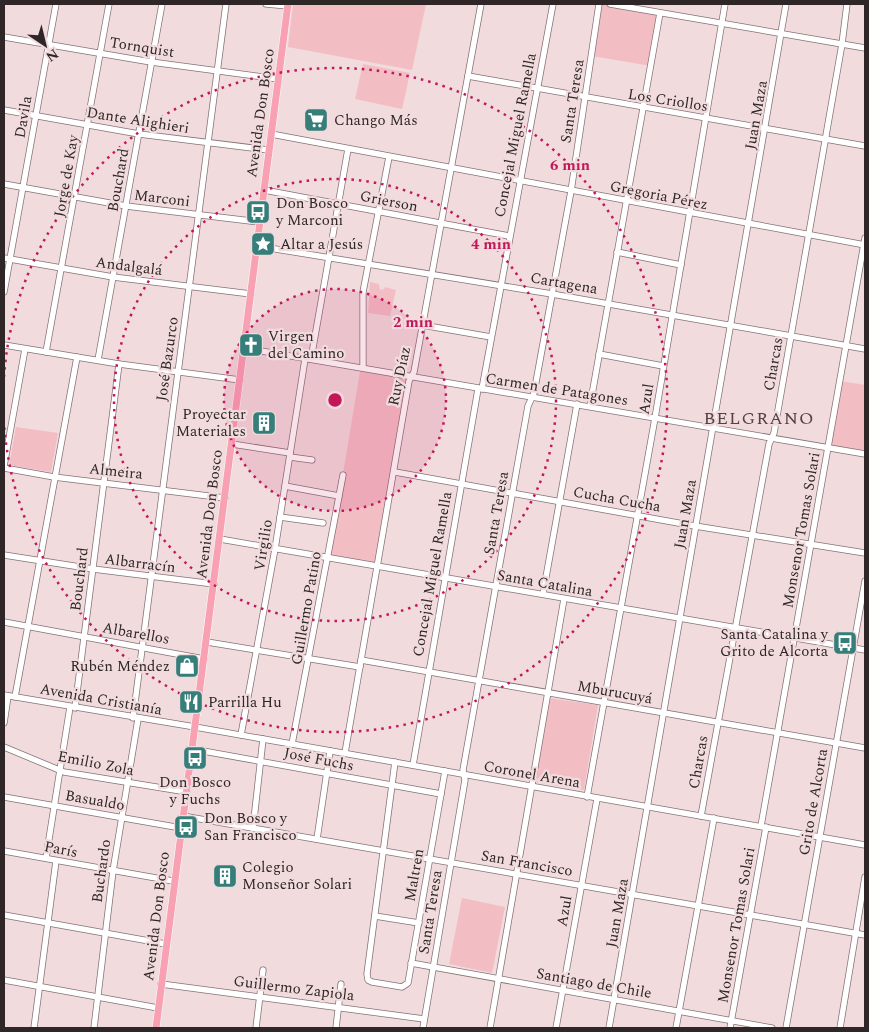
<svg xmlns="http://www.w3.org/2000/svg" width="869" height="1032" viewBox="0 0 869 1032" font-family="Spectral,serif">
	<rect width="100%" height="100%" fill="#f1dbdd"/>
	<g fill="#f3bdc4">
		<path d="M293,4h133l-14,66 -124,-23z"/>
		<path d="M599,4l61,9 -9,53 -59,-10z"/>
		<path d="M363,64l47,9 -8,36 -47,-10z"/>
		<path d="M370,282l9,2 1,6 4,-1 1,-2 11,3 -6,26 -22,-3z"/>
		<path d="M360,371l44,7 3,3 -31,182 -44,-7 -2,-3z"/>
		<path d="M841,381l24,4v69l-37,-6z"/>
		<path d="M16,427l42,6 -7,39 -42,-7z"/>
		<path d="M549,698l49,7 -14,85 -49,-8z"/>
		<path d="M462,898l43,9 -13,66 -43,-9z"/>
	</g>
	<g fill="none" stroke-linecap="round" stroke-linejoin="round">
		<defs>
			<g id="minor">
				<path d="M266,4l22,2"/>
				<path d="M610,4l255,44"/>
				<path d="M4,37l147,25 127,17"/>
				<path d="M468,76l397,70"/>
				<path d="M4,110l135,24 130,16"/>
				<path d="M271,134l594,111"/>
				<path d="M4,184l122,22 133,16"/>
				<path d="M264,190l245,46"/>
				<path d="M257,246l295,48 313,55"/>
				<path d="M617,252l64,13"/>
				<path d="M4,258l109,19 138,17"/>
				<path d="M4,292l52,-288"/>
				<path d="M422,325l69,12"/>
				<path d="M4,345l115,19 121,16"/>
				<path d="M244,348l621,106"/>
				<path d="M46,352l63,-348"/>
				<path d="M599,354l64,12"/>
				<path d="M311,359l37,-210"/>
				<path d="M98,360l64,-356"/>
				<path d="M363,368v-76l26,-135"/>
				<path d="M482,389l71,-385"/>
				<path d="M590,406l70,-393"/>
				<path d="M232,444l58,9"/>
				<path d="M290,457l22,3"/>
				<path d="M4,466l21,-117"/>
				<path d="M4,468l50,9 171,21"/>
				<path d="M395,472l300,54 170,27"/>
				<path d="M285,486l54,10"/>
				<path d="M280,517l43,6"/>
				<path d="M220,539l645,111"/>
				<path d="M4,555l89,14 121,15"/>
				<path d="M543,594l34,-190"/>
				<path d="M4,622l200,37"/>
				<path d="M207,642l153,25"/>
				<path d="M361,660l504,88"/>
				<path d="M4,695l191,32 670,118"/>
				<path d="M15,697l62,-340"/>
				<path d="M75,708l44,-344"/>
				<path d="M133,718l93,-714"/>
				<path d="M4,723l4,-27"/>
				<path d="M241,735l34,-186 30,-190"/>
				<path d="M292,744l51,-269"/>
				<path d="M4,747l60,25 123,20"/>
				<path d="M192,749l249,45"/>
				<path d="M345,753l64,-372 5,-9 67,-368"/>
				<path d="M395,762l-28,212 1,6 4,2 30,5 6,-4 37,-212"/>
				<path d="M413,765l65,-376"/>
				<path d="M4,797l177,31"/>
				<path d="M587,797l68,-379 70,-414"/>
				<path d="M183,816l682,119"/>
				<path d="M701,816l68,-372 5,-11 68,-389 5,-40"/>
				<path d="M761,826l104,-588"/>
				<path d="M253,828l10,-89"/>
				<path d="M317,839l13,-88"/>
				<path d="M4,851l169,30"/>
				<path d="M46,858l24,-151"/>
				<path d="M4,915l162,29"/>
				<path d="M375,916l44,7"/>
				<path d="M411,963l361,65"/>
				<path d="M4,980l154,28"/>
				<path d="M161,984l263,35"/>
				<path d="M34,1028l22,-167"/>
				<path d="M94,1028l19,-157 25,-152"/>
				<path d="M256,1028l7,-58"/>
				<path d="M336,1028l5,-44"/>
				<path d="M423,1028l42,-248 -2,-10 65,-364 6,-13 37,-202 28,-187"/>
				<path d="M490,1028l74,-429"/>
				<path d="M556,1028l41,-229"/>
				<path d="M609,1028l177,-1024"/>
				<path d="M676,1028l38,-210"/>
				<path d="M730,1028l36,-201"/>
				<path d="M786,1028l79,-447"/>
				<path d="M840,1028l25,-151"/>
			</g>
			<path id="major" d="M156,1028l132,-1024"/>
		</defs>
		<use href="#minor" stroke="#857275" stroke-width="7"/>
		<use href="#major" stroke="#fff" stroke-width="8"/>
		<use href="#minor" stroke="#fff" stroke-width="5.5"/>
		<use href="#major" stroke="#f7a1b3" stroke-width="7"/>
	</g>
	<circle cx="335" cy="400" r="111" fill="#c2185b" fill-opacity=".12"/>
	<g fill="none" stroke="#c2185b" stroke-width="2.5" stroke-dasharray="2.5 5">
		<circle cx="335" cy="400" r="111"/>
		<circle cx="335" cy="400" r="221"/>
		<path d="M4 377A332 332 0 1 1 4 423"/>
	</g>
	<defs>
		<symbol id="supermarket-square" viewBox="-11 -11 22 22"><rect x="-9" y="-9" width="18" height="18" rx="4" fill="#367e7a" stroke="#f1dbdd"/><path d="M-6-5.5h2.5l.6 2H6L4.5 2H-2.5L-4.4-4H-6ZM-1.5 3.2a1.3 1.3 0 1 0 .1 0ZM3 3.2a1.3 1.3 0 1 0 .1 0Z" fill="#fff"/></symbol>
		<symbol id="bus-square" viewBox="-11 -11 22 22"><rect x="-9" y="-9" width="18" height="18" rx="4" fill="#367e7a" stroke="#f1dbdd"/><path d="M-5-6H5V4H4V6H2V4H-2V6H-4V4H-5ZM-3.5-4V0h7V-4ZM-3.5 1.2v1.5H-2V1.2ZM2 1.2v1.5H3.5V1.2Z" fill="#fff"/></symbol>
		<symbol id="sight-square" viewBox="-11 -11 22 22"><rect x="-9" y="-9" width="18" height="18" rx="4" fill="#367e7a" stroke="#f1dbdd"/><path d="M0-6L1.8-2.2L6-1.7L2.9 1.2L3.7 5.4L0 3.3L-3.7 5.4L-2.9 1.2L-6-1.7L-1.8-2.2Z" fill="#fff"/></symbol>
		<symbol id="church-square" viewBox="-11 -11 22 22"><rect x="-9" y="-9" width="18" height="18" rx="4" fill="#367e7a" stroke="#f1dbdd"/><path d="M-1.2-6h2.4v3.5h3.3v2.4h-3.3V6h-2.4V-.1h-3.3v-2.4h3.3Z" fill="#fff"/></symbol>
		<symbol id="building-square" viewBox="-11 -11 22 22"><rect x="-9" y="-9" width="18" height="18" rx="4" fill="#367e7a" stroke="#f1dbdd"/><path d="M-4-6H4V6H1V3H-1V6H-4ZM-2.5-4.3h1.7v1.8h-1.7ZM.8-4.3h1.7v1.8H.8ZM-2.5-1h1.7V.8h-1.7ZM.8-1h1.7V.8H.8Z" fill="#fff"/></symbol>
		<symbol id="shop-square" viewBox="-11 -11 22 22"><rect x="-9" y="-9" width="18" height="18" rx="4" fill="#367e7a" stroke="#f1dbdd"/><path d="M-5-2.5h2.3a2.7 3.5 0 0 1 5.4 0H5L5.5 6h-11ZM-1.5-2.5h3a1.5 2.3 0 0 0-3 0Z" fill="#fff"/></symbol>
		<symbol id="restaurant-square" viewBox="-11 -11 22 22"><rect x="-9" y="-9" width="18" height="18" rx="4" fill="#367e7a" stroke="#f1dbdd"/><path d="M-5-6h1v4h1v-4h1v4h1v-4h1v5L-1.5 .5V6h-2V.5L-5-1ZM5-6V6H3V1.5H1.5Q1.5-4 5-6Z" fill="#fff"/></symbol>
	</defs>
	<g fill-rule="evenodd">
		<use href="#supermarket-square" x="302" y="106" width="28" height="28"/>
		<use href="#bus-square" x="244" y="198" width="28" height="28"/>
		<use href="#sight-square" x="249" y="230" width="28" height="28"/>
		<use href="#church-square" x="237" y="331" width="28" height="28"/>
		<use href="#building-square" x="250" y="409" width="28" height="28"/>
		<use href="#bus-square" x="831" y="629" width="28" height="28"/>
		<use href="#shop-square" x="173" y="652" width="28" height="28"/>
		<use href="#restaurant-square" x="177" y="688" width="28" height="28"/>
		<use href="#bus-square" x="181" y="744" width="28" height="28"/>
		<use href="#bus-square" x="172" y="813" width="28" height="28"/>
		<use href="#building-square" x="211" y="862" width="28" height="28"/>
	</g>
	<g text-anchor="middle" stroke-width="4.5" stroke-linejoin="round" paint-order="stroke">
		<g font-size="15" fill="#2e2627" stroke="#f1dbdd">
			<text transform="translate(142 47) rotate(9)" y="5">Tornquist</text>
			<text transform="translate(668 100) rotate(9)" y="5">Los Criollos</text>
			<text transform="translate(572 101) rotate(-81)" y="5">Santa Teresa</text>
			<text transform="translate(260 113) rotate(-82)" y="5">Avenida Don Bosco</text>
			<text transform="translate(756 115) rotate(-80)" y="5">Juan Maza</text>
			<text transform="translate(23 117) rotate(-80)" y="5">Davila</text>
			<text transform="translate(138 120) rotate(9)" y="5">Dante Alighieri</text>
			<text transform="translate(515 135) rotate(-79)" y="5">Concejal Miguel Ramella</text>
			<text transform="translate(66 176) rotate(-80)" y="5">Jorge de Kay</text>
			<text transform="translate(118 180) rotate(-80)" y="5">Bouchard</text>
			<text transform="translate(659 195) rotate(11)" y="5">Gregoria Pérez</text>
			<text transform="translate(162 198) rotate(7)" y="5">Marconi</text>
			<text transform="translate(389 201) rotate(11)" y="5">Grierson</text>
			<text transform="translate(129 266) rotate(7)" y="5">Andalgalá</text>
			<text transform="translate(564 283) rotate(10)" y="5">Cartagena</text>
			<text transform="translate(167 359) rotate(-82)" y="5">José Bazurco</text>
			<text transform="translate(773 364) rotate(-80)" y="5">Charcas</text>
			<text transform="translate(399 376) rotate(-78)" y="5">Ruy Díaz</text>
			<text transform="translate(557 389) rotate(9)" y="5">Carmen de Patagones</text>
			<text transform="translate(646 399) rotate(-81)" y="5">Azul</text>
			<text transform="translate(116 471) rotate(6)" y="5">Almeira</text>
			<text transform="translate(617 499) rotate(10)" y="5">Cucha Cucha</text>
			<text transform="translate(496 513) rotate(-80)" y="5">Santa Teresa</text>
			<text transform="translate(209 514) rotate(-83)" y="5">Avenida Don Bosco</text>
			<text transform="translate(685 514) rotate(-80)" y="5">Juan Maza</text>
			<text transform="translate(801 530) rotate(-80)" y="5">Monsenor Tomas Solari</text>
			<text transform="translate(263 545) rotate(-81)" y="5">Virgilio</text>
			<text transform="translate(140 563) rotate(7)" y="5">Albarracín</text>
			<text transform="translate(432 574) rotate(-80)" y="5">Concejal Miguel Ramella</text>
			<text transform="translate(79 579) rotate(-83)" y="5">Bouchard</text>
			<text transform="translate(545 583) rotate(10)" y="5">Santa Catalina</text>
			<text transform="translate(306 608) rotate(-80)" y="5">Guillermo Patino</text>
			<text transform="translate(136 633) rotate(10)" y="5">Albarellos</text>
			<text transform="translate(615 692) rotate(10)" y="5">Mburucuyá</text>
			<text transform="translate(101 699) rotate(10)" y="5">Avenida Cristianía</text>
			<text transform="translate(319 759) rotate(11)" y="5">José Fuchs</text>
			<text transform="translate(698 762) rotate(-80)" y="5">Charcas</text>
			<text transform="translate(96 763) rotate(11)" y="5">Emilio Zola</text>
			<text transform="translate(532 774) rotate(10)" y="5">Coronel Arena</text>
			<text transform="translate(95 800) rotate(10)" y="5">Basualdo</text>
			<text transform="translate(813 802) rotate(-80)" y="5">Grito de Alcorta</text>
			<text transform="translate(61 849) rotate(11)" y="5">París</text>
			<text transform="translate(527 863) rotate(10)" y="5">San Francisco</text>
			<text transform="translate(101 871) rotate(-82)" y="5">Buchardo</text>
			<text transform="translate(414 875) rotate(-80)" y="5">Maltren</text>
			<text transform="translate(564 911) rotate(-80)" y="5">Azul</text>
			<text transform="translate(430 912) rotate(-81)" y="5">Santa Teresa</text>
			<text transform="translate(617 913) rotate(-80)" y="5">Juan Maza</text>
			<text transform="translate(156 916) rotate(-83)" y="5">Avenida Don Bosco</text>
			<text transform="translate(736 925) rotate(-80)" y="5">Monsenor Tomas Solari</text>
			<text transform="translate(594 983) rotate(10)" y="5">Santiago de Chile</text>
			<text transform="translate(294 988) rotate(7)" y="5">Guillermo Zapiola</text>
		</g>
		<g font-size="15" fill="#2e2627" stroke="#f1dbdd" text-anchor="start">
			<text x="334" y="125">Chango Más</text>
			<text x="276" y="208">Don Bosco<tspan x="276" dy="17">y Marconi</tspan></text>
			<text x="280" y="249">Altar a Jesús</text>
			<text x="268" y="341">Virgen<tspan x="268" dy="17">del Camino</tspan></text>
			<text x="246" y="419" text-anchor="end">Proyectar<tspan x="246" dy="17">Materiales</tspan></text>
			<text x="828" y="639" text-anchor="end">Santa Catalina y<tspan x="828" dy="17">Grito de Alcorta</tspan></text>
			<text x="170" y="671" text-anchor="end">Rubén Méndez</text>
			<text x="208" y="707">Parrilla Hu</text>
			<text x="195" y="787" text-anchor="middle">Don Bosco<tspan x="195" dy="17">y Fuchs</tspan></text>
			<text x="204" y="823">Don Bosco y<tspan x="204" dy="17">San Francisco</tspan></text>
			<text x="242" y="872">Colegio<tspan x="242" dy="17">Monseñor Solari</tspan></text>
		</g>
		<g font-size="18" letter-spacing="1" fill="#544244" stroke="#f1dbdd">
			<text x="759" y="424">BELGRANO</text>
		</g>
	</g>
	<circle cx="335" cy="400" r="8" fill="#c2185b" stroke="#f1dbdd" stroke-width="2.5"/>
	<g font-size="15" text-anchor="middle" font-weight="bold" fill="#c2185b" stroke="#f1dbdd" stroke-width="4.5" stroke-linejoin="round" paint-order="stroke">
		<text x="570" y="170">6 min</text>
		<text x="491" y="249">4 min</text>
		<text x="413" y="327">2 min</text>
	</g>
	<rect width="869" height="1032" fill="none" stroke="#2e2627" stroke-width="10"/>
	<g transform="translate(45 45) rotate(145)" stroke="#f1dbdd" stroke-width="4" paint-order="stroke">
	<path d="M0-4L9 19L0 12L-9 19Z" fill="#2e2627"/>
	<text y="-8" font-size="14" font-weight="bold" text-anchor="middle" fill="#2e2627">N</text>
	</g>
</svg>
